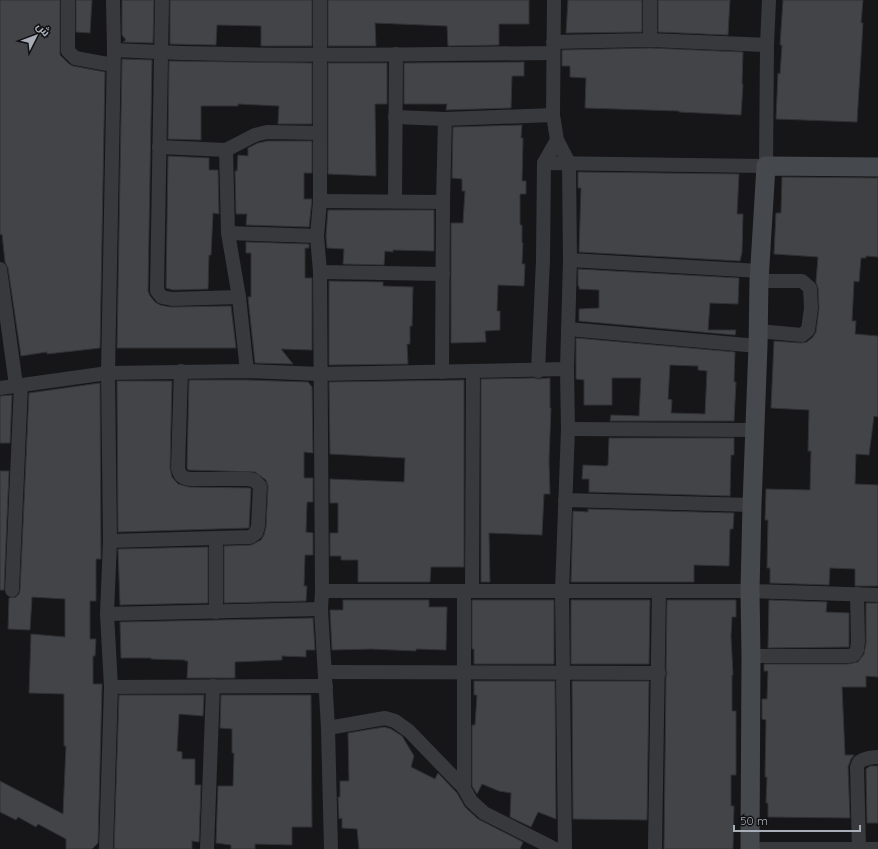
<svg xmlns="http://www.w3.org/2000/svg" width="878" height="849" viewBox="0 0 878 849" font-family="Quicksand,Cairo,sans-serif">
	<rect width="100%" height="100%" fill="#161618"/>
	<g fill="#424448" stroke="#303134" fill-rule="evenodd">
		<path d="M0,0h60v55l9,9 4,2 32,6 -5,276 -53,6v-2l-26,4 -13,-88 -3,-6 -3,-28 -2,1z"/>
		<path d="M76,0h16l-2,33 -14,-1z"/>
		<path d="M122,0h32l-1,43 -30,-1 3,-2 -4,-5z"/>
		<path d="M170,0h142v46h-51v-20l-44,-1 -1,20 -46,-1z"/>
		<path d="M328,0h201v24h-30v21l-51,1 -1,-20 -72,-3 1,23h-48z"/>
		<path d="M568,0h74v32l-76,1z"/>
		<path d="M658,0h72l-2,35 -70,-3z"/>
		<path d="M783,0h80l-2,23h2l-6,99 -81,-3 2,-46 2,1 2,-29h-2z"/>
		<path d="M650,48l93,4 -1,32h1l-2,31 -62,-3v-1l-94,-3 1,-30 -16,-1v-11h-8v-16z"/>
		<path d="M122,59l30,1 -4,231 2,5 5,6 5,3 10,2 61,-1 5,42h-119z"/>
		<path d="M169,61l143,2v61h-34l1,-18 -41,-2v2h-37v34l-33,-1z"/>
		<path d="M524,62v14h-12l-1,32 -65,2 1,-6h-43v-41z"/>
		<path d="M328,63h59v41h-12l1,72 -48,-2z"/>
		<path d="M522,125l-1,13h2l-1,43h4v13h-6v31h2v18h1l-1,21h3l-1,22 -26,-1 -1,26h3v19l-15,1 1,11 -35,1v-120h12l2,-32h-3v-12l-10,-1 1,-51z"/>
		<path d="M268,141h44v32h-8v26h8l-3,28 -63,-2 1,-11h-11l-1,-43h2l1,-16 10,1v-8l10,-5z"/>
		<path d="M168,156l41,2v12h9l1,44 -6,-1 -2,42h-2l-1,34 -35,1 -7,-2z"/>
		<path d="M578,172l161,2 -2,40h6l-1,38 -2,9 -161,-9 2,-64h-3z"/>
		<path d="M782,177l96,1v79l-12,-1v2h-5l-2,24 -5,-1 -2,40h4l-1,13 23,2v81l-4,-1 -5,39 -13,-1 -1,30 23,1v101h-23v-17l-25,-1 -1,17 -59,-2v-15h-3l1,-48h-3l1,-31 44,1 1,-39h-3l1,-41 -38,-2 3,-67 27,2 6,-1 6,-5 3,-5 3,-24 -1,-20 -2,-6 2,-25 -44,-3 2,-41h5z"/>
		<path d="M328,210h106v41l-41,-1v2l-8,-1 -1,14 -41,-1 1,-15 -17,-1 -1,-12z"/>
		<path d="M246,242l63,2v4h-4v30h7v72l-31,-1 12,15 -38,-1 -7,-66h3v-44h-5z"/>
		<path d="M578,269l161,9 -1,26 -28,-1 -2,27h28l-1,5 -156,-14v-12l20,-1v-18l-20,-1v-3h-1z"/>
		<path d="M329,281l54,1v4l30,1 -1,39h-2v18h-3l1,20 -79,1z"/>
		<path d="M576,338l159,14 -1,30h2l-2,39h-124l1,-6 28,1 2,-38h-29v27h-28v-25l-8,-1zM670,365l28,1v4l9,1 -2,43 -34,-1 1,-13 -4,-1z"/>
		<path d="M534,378l4,1 12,-1v30h1l-2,53 1,33h-6l-2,41 -53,-2 1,49h-9v-203z"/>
		<path d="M189,380h58l61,2 4,5 1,66 -9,-1v26h9v24h-6l-1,30 7,1v22h-8l-1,31h3l-1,15 -82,2v-57l27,-1 10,-5 3,-5 2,-8 2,-41 -2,-6 -11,-8 -67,-2 -1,-3z"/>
		<path d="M464,380v187h-33l-1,15h-72v-22h-17v-4h-11v-23h8v-30h-8v-24l74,3 1,-24 -75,-4 -1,-72z"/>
		<path d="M117,381h55l-2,87 2,9 6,7 11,3 61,1 1,1 -2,39 -131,4z"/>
		<path d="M100,383l1,176h-5v42h-6v38h6l-1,17h-2v28h9v3l-4,156 -6,6h-26v-10l-28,-15 -2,3 -18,-10 -2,3 -16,-8v-31l63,33 3,-68h-2v-52l-35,-1 2,-59 34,3v-38l-33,-2 -2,33 -22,-1 1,-31 7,-1 3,-3 1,-4 9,-197z"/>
		<path d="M12,395l-2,48h-10v-47z"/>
		<path d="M609,438h125v17h-3l-1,41 -141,-4v-13h-7l1,-14 23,1 2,-1z"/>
		<path d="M0,471h9l-5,119h-4z"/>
		<path d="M588,509l146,4 -1,16h-3l-1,37 -35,-1v17h-123l2,-71 15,1z"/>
		<path d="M208,547v56l-88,2 -2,-56z"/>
		<path d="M343,600h86v7h18l-1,43 -30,-1v2l-45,-2 -39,1 -2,-40h13z"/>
		<path d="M472,600h82v64h-80v-15h-2z"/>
		<path d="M571,600h79l-1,64h-78z"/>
		<path d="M667,600h69v17h-4l-1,19 2,39h-1v36h4v64h-5v31h3l-1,43h-69l2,-172 1,-4 -1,-4z"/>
		<path d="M769,600l58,2 -1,10 23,1v34l-81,1z"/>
		<path d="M866,603h12v74l-12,-1v11h-24l3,68h9l-3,4 -3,8 2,51 -82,-1v-14h-2l1,-26h-2l1,-57 -4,-1v-20h5l1,-28h-4v-7h84l10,-2 6,-8 2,-11z"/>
		<path d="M313,618l2,32h-9v7l-24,-1v4l-47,2v16h-48l1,-17h-3v-1l-34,-1v-1h-30l-1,-36z"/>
		<path d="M474,681h81l1,138 -18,-7 -7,15 -21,-10 1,-24 -12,-2 -17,-7 -5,10 -5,-8v-61h3l2,-30h-3z"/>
		<path d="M572,681h77l-2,139 -74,-1z"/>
		<path d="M119,695h85l-1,21 -24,-2 -2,37 5,1v7h13v26h6l-2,57 -7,-1v8h-78z"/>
		<path d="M221,695h90l1,132h-20v18l-37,-1v5h-24v-4l-15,-2 2,-57h15l1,-33h-2v-24l-12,-1z"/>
		<path d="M384,727l7,2 11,7 12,20 -3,11 24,12 3,-6 19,20 8,14 13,12 45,23 -3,7h-161l-2,-20 -15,-1v-10l-3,1 -1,-22h2v-16h9l-1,-48z"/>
		<path d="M870,766h8v57h-11l-1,-54z"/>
	</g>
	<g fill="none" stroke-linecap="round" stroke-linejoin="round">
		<g stroke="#37393d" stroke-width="14">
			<path d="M68,0v51l7,7 38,7"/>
			<path d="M162,0l-5,291 5,6 10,2 67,-2"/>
			<path d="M320,0v201l-3,35 3,36 2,319 -1,18 7,119 3,121"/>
			<path d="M554,0l-1,115 4,25 12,23 1,97 -3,109 1,60 -6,162 3,258"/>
			<path d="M650,0v40"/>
			<path d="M553,42l97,-2 117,5"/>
			<path d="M114,50c146,8 293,4 439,3"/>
			<path d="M395,117l50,2 108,-4"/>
			<path d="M159,147l67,3 29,-15 12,-3 53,1"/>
			<path d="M226,150l2,83 11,64 8,74"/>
			<path d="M544,163l222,3 1,-121 2,-45"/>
			<path d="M320,201l123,1"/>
			<path d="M395,201l1,-147"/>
			<path d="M228,233l89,3"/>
			<path d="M570,260l190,11"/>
			<path d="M0,269l16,116"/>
			<path d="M320,272l123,2"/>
			<path d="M568,329l190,17"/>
			<path d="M758,331l44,4 6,-5 3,-22 -1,-20 -8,-7h-43"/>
			<path d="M538,371l5,-111 1,-97 13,-23"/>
			<path d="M442,372l1,-170 2,-83"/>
			<path d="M0,388l108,-15 139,-2 73,3 247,-5"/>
			<path d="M568,429l187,1"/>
			<path d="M565,500l187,5"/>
			<path d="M110,541l140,-4 6,-4 2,-7 2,-40 -6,-6 -6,-1h-58c-8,-1 -10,-3 -12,-11l3,-97"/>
			<path d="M12,590l9,-205"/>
			<path d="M322,591h428l128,4"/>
			<path d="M472,591l1,-219"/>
			<path d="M216,612v-73"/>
			<path d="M107,614l214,-5"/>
			<path d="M751,656h97l6,-1 3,-5 1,-8 -1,-48"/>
			<path d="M325,672l334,1"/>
			<path d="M111,687l215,-1"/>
			<path d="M328,728l57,-10 10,3 14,10 55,57 7,13 13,12 71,36"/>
			<path d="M464,788v-197"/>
			<path d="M106,849l5,-162 -4,-73 3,-73 -2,-168 6,-323 -1,-50"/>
			<path d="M207,849l6,-163"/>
			<path d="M655,849l4,-258"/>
			<path d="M755,849h123"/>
			<path d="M859,849l-2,-82 2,-5c6,-4 12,-5 19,-5"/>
		</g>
		<path stroke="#45484d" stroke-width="19" d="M750,849l1,-193 -1,-65 2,-86 6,-159 1,-65 7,-115 112,1"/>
	</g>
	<g transform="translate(36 36) rotate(48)" stroke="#111113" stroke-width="3" paint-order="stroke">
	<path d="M0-3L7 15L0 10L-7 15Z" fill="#a8aeb8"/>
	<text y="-6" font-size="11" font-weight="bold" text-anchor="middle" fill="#a8aeb8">ش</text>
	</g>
	<path d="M734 825v6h126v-6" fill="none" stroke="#a8aeb8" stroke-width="2"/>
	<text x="740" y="825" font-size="12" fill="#a8aeb8" stroke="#111113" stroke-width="3" paint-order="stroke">50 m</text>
</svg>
